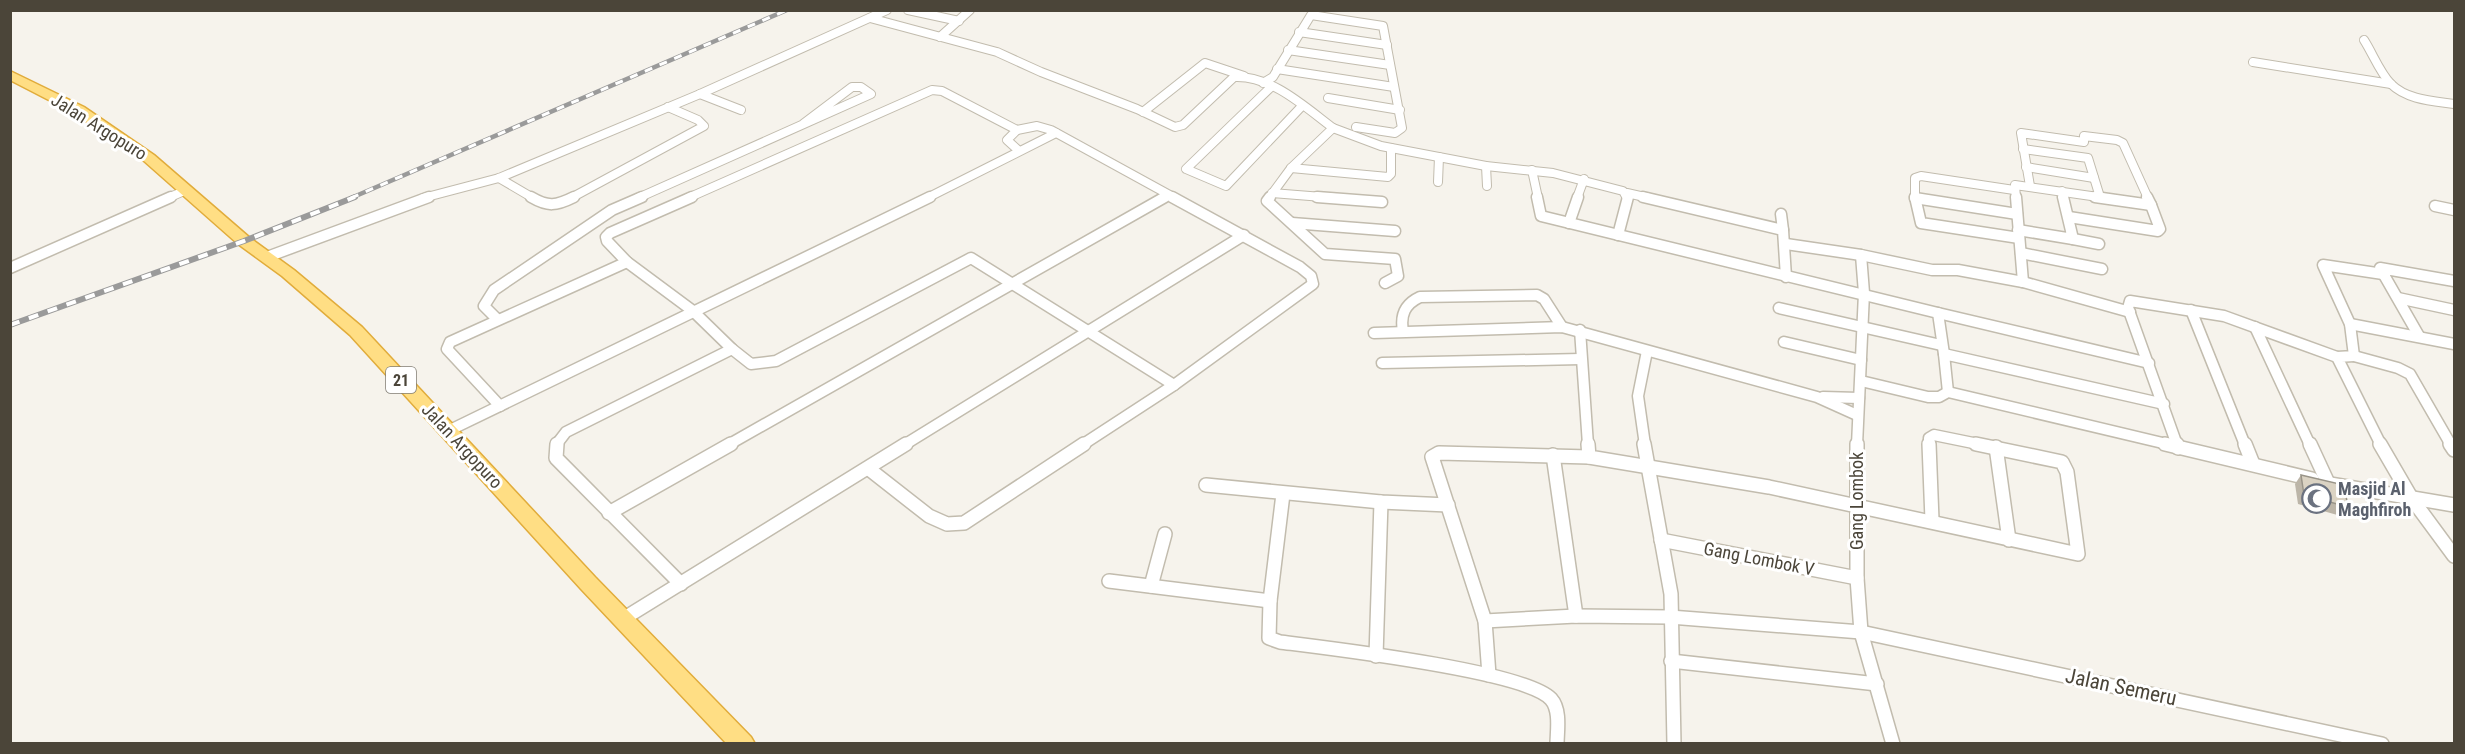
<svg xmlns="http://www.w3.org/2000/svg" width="2465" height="754" viewBox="0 0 2465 754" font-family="'Roboto Condensed',sans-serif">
	<rect width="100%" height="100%" fill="#f6f3ec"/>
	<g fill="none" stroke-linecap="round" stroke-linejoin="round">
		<defs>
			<g id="minor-far2">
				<path d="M908,10l51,11"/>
				<path d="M870,18l127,34 44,20 96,37 38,18 8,-2 51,-48c37,-2 71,30 99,51l-42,40 -22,30"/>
				<path d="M1299,32l88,13"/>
				<path d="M940,37l30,-27"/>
				<path d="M2364,40c9,14 16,33 27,44 16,16 43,17 63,20"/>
				<path d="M1288,50l102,15"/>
				<path d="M2253,62l138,22"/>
				<path d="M1277,69l117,18"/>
				<path d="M1263,83l10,-6 38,-62 72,11 19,102 -7,5 -39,-6"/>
				<path d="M1271,87l-85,82 40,17 76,-80"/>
				<path d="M700,94l41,16"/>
				<path d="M1328,98l72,12"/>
				<path d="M1143,112l62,-49 39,13"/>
				<path d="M1333,128l48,18 105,20 67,7 70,18 4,7"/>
				<path d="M1017,130l20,-4 14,4 124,68"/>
				<path d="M2023,149l65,9 12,39"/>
				<path d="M1486,166l1,20"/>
				<path d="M2026,167l68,11"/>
				<path d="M1291,168l97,9 3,-3v-26"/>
				<path d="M1532,170l6,28"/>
				<path d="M499,178l34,20"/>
				<path d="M1438,182l1,-25"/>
				<path d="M2030,186l-9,-53 63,9v-6l33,4 6,3 25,55"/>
				<path d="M2062,191l2,7"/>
				<path d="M1272,193l63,5"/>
				<path d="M1627,193l22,5"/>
				<path d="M168,198l16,-7"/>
				<path d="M423,198l76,-20 201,-84 187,-84"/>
				<path d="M571,198l133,-72 -6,-6 -30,-13"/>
				<path d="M638,198l233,-104 -10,-7h-9l-49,37"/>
				<path d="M688,198l244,-108 10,1 75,39 -10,10 11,10"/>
				<path d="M927,198l129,-65"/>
				<path d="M1162,198l6,-3"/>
				<path d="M1577,198l7,-19"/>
				<path d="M1915,198v-20l6,-2 93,14"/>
				<path d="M2016,198l-1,-13 90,13"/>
			</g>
			<g id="minor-far1">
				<path d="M531,197c17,10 25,9 43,0"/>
				<path d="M692,197l-82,36 -4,4 1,4 20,21 66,49 39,38"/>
				<path d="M1270,197l-3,4 58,53 70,5 3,17 -13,7"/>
				<path d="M1317,197l65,5"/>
				<path d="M1537,197l4,19 397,97 6,41"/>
				<path d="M1643,197l140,33 3,47"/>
				<path d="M1915,197l6,26 98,15"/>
				<path d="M2016,197l7,85"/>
				<path d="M2095,197l56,8 -4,-8"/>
				<path d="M1915,198l102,16"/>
				<path d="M2435,206l19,4"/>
				<path d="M1781,214l2,16"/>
				<path d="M2069,217l89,14 2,-2 -9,-24"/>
				<path d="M1292,223l103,8"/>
				<path d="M1569,223l9,-26"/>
				<path d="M2018,230l55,9 -10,-42"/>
				<path d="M1618,235l10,-38"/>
				<path d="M2073,239l26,5"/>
				<path d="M1786,244l75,11 71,15h26l65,12 107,30"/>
				<path d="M2021,253l81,16"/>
				<path d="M267,257l162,-60"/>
				<path d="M10,268l161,-71"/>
				<path d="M2398,298l56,12"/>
				<path d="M1779,308l162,37"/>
				<path d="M2191,310l54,135"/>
				<path d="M1938,313l211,50"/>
				<path d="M497,319l-13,-13 10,-16 118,-80 30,-13"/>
				<path d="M2350,324l104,20"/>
				<path d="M2255,327l55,118"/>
				<path d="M1580,330l8,115"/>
				<path d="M1403,331c-3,-16 2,-27 17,-34l117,-2 7,4 18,28"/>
				<path d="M1374,333l188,-6 255,70 40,18"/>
				<path d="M2419,336l-39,-68 74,13"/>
				<path d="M1784,342l77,18"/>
				<path d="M2354,356l44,12 12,6 41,71"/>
				<path d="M1382,363l199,-4"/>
				<path d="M1861,381l67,16h11l9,-5 223,53"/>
				<path d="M1948,392l-4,-38 220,50"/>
				<path d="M1823,397l36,1"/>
				<path d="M500,406l-53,-57 3,-7 177,-80"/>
				<path d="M448,431l482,-234"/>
				<path d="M556,445l10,-13 166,-83 19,15 25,-3 195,-103 203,127"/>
				<path d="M728,445l437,-248"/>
				<path d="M904,445l340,-210"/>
				<path d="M1082,445l92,-60 139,-101 -2,-8 -11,-9 -128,-70"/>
				<path d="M1645,445l-7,-49 9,-45"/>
				<path d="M1857,445l7,-152 -3,-38"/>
				<path d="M1929,445v-7l5,-3 49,10"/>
				<path d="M2177,445l-49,-137 2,-7 94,15 113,41"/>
				<path d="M2381,445l-44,-88 17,-1 -4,-32 -27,-59 60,9"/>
			</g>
			<g id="minor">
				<path d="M557,444l-1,14 125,126"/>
				<path d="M1588,444l1,13 180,30 309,67 -11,-82 -5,-10 -86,-18"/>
				<path d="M1644,444l27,150 3,150"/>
				<path d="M1857,444v134l4,54 32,112"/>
				<path d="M1929,444l3,76"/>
				<path d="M2165,444l147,35"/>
				<path d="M2177,444l1,4"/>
				<path d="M2245,444l8,20"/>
				<path d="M2310,444l18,39"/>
				<path d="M2380,444l32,55 42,57"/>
				<path d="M2450,444l4,6"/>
				<path d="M1996,447l13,93"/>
				<path d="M1553,455l23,161"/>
				<path d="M869,469l60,47 18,8 17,-1 120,-79"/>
				<path d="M2330,484l124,21"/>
				<path d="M1206,485l175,17 67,3"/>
				<path d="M1283,494l-13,107 -1,37 11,4c47,6 245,29 271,57 10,11 6,33 6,45"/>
				<path d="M609,513l122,-69"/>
				<path d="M1661,540l196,38"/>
				<path d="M1109,581l161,20"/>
				<path d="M1151,586l14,-52"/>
				<path d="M623,619l283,-175"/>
				<path d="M1485,621l91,-5 94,1 191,15 521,112"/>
				<path d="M1376,656l5,-154"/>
				<path d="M1671,661l206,23"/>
				<path d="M1489,675l-4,-54 -53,-164 7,-4 150,4"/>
			</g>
			<path id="trunk" d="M10,71l74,36 70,48 96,83 44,32 68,57 233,250 156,160 4,7h-28l-146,-155 -231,-254 -68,-59 -44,-32 -94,-83 -70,-48 -64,-33z"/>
		</defs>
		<use href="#minor-far2" stroke="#c2bcae" stroke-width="10"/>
		<use href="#minor-far1" stroke="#c2bcae" stroke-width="13"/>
		<use href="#minor" stroke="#c2bcae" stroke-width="16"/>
		<use href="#trunk" stroke="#e1ac3b" stroke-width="3"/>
		<use href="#minor-far2" stroke="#fff" stroke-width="8"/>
		<use href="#minor-far1" stroke="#fff" stroke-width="10"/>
		<use href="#minor" stroke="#fff" stroke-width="13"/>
		<use href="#trunk" fill="#ffde84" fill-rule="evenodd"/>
		<defs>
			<path id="rail-far1" d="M351,198l436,-188"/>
			<path id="rail" d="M10,325l234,-84 111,-44"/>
		</defs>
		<use href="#rail-far1" stroke="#9a9a9a" stroke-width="4.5"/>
		<use href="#rail" stroke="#9a9a9a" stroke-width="6"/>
		<use href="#rail-far1" stroke="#fff" stroke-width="3" stroke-dasharray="8" stroke-linecap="butt"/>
		<use href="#rail" stroke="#fff" stroke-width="4" stroke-dasharray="10" stroke-linecap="butt"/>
	</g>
	<path fill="#bcb5a8" d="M2301,475l47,32 -7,9 -43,-12 -3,-20z"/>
	<path fill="#dbd3c3" stroke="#999488" stroke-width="1.5" d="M2301,475l43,10 4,22 -44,-12z"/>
	<defs>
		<symbol id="mosque-ring" viewBox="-11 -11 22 22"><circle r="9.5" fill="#fff" stroke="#6b7280" stroke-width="1.5"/><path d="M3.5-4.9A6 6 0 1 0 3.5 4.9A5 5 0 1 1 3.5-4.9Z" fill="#6b7280"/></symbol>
	</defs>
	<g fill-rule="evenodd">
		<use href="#mosque-ring" x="2300" y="482" width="33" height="33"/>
	</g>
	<g text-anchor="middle" stroke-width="6" stroke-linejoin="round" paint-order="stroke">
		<rect fill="#fff" stroke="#817d74" stroke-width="1.5" x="386" y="367" width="30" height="26" rx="4.5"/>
		<g font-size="16" font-weight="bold" fill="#4b4539">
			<text x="401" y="386">21</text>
		</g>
		<g font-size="18" fill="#4b4539" stroke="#fff">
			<text transform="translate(99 127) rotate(32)" y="6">Jalan Argopuro</text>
			<text transform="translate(462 446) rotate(47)" y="6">Jalan Argopuro</text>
			<text transform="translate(1857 501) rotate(-90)" y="6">Gang Lombok</text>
			<text transform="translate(1759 559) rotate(11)" y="6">Gang Lombok V</text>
		</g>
		<g font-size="18" font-weight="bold" fill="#5b616d" stroke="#fff" text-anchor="start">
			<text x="2338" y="495">Masjid Al<tspan x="2338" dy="21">Maghfiroh</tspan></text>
		</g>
		<g font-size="21" fill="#4b4539" stroke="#fff">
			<text transform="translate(2121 687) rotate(12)" y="7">Jalan Semeru</text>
		</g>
	</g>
	<rect width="2465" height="754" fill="none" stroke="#4b4539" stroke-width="24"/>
</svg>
